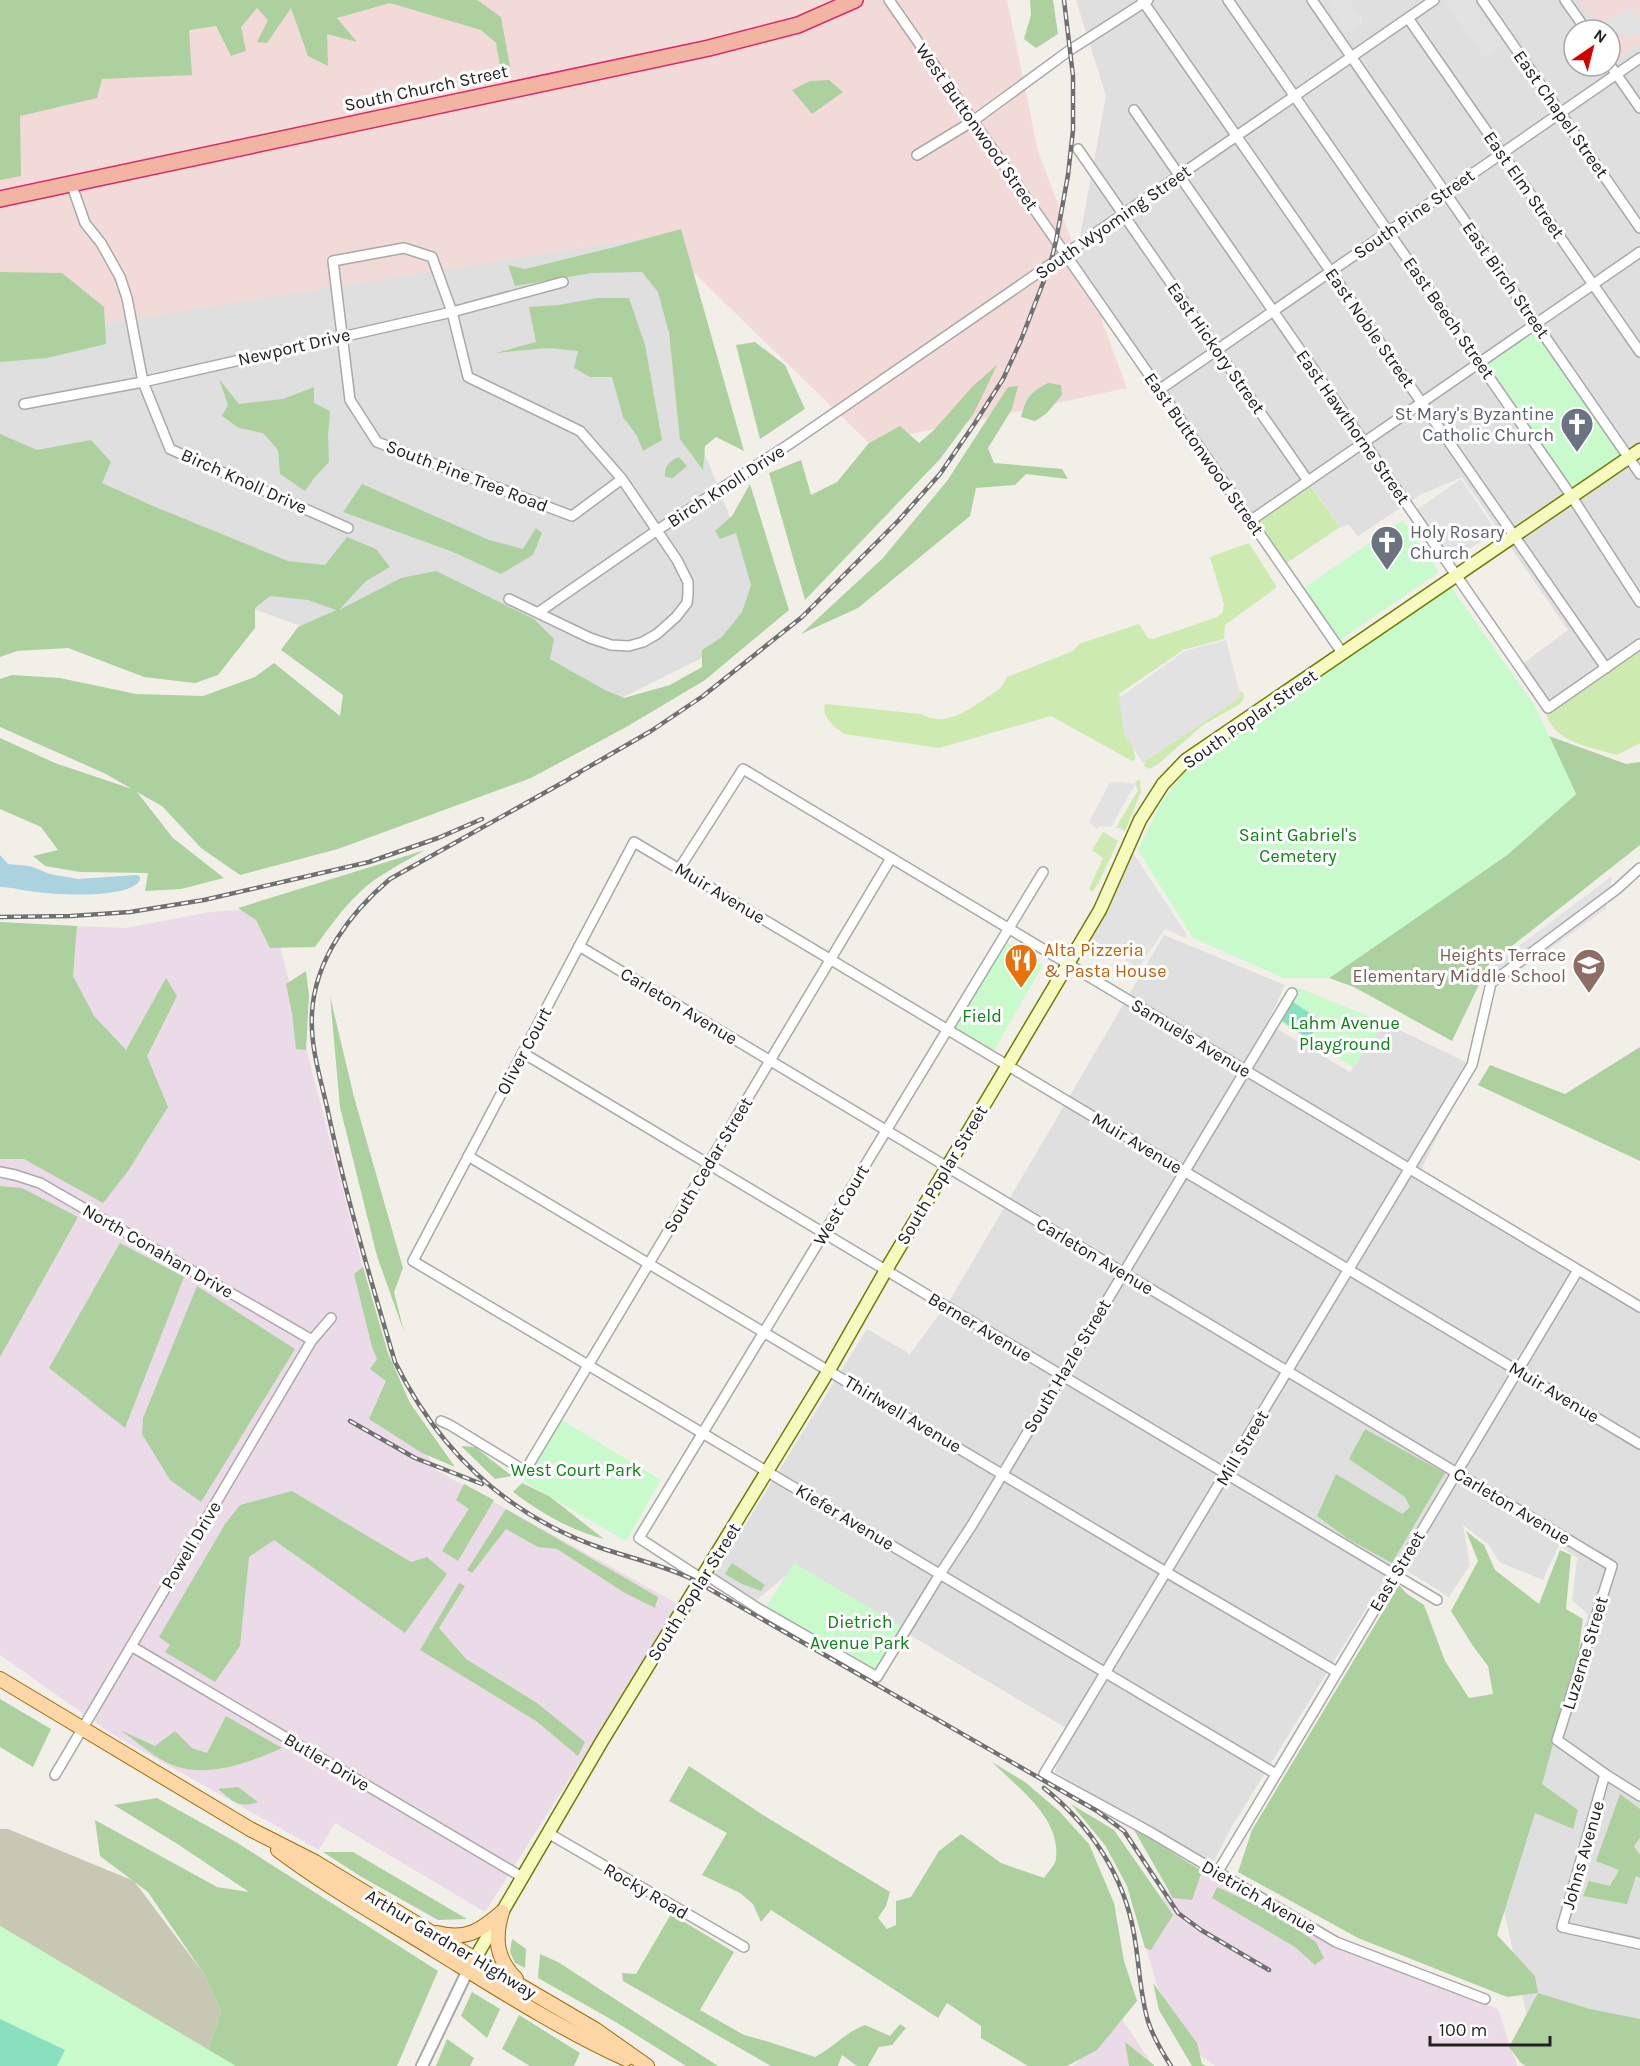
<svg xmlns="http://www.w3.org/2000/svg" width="1640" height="2066" viewBox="0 0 1640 2066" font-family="Karla,sans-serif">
	<rect width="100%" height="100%" fill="#f2efe9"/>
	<g fill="#e0dfdf">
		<path d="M1076,0h502l21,30h-25v36h36v-21l9,12 21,-13v596l-94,62 -25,-37 47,-35 -106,-153 -42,18 -62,41 -10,-12 -7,4 -32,-45 -56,39 -119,-168 -63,-69 35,-189z"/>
		<path d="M656,236l18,140 98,247 -201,100 -571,-205v-181z"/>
		<path d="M1164,935l121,50 -18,38 83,49 35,-49 87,42 -51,105 219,130v731l-112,-10 -24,-111 84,-296 -16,-14 5,-42 -18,-13 -16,35 -44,-18 -10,-17 -26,-20 7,40 -21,32 -43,-27 -22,10 -153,248 -19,37 -157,-93 11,-44 -270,-161 -39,33 -43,-25 153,-246 43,25 40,-54z"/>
	</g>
	<g fill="#f2dad9">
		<path d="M300,0h707l31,151 89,237 -258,55 -213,-207 -656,104v-287z"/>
		<path d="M1578,0h62v44l-21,13 -9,-12v-15h-11z"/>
	</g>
	<g fill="#ebdbe8">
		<path d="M270,908l117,453 47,108 246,136 -195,307 -150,-89 -16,27 -207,-116 -112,-79v-732l125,5 85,-16z"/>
		<path d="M1192,1867l161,85 145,57 19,57h-302l-17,-12 -40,-65 -19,-66z"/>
		<path d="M1122,2019l31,47h-80z"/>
	</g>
	<path fill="#c7c7b4" d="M0,1829h8l126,52 70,93 17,37 -13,40 -208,-125z"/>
	<g fill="#cdebb0">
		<path d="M1309,484l31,43 -55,37 -30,-42z"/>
		<path d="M1249,543l28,44 -52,38 -1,14 -41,11 -64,44 16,62v4l-3,1 -81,-45 -112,32 -94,-14c-10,-6 -24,-17 -20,-30l96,10c27,16 53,-9 76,-23l6,-6 4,-8 66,-26 6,-7 60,-20 9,14 5,1 64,-22 6,-5 1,-8 -14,-47z"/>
		<path d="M1640,648v95l-23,12c-26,-8 -62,-12 -71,-41z"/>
		<path d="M1237,691l6,1 1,6 -4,6 -37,21 -46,40 -8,4 -5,-3 2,-11z"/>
		<path d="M1140,780l1,12 -16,39 -5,-3h-4l22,-38 -3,-6 1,-3z"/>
		<path d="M1103,832l15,9 -20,43 -6,8 -3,-3 14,-31 -11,-8z"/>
	</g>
	<g fill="#add19e">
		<path d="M0,0h477l24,17 9,50h-10l-4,-24 -15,-13 -91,-27 -53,15 20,24 -30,-8 1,32 -20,-10 -17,-48 -24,35 -10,-1 11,-22 -11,-12 -16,19 5,24 -15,5 -15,-30 -27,4 3,45 -90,4 -5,19 -77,18 1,60 -21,4z"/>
		<path d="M1030,0h23l5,34 -22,14 -12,-9 7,-24z"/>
		<path d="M829,80l14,12 -31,22 -20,-24 18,-9z"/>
		<path d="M681,229l63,222 -28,-14 -11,9 -2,24 -23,-31 -11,-106 -11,-41 -16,-20 -50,1 -77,13 -7,-21 17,4 90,-22z"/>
		<path d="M0,272l62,1 42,34 2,37 -59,14 -47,4z"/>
		<path d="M597,298h32l16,47 17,95 -19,11 -6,-15 -14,-19 -11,-40h-22l-16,-9 4,-17 -30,-3 -52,5 40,-11 -7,-35 30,-2z"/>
		<path d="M755,342l30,23 20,44 -45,30 -24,-94z"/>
		<path d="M997,365l-23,48 -34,46 -135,141 -36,-127 32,-13 10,35 26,-13 32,-39 31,-17 19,17 15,-13 39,-44z"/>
		<path d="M219,379l20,25 44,-5 31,-12v16l16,8 -2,25 1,26 -14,15 -10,14 -25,-17 -2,-24 -15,-17 -24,-5 -17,-12 6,-11z"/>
		<path d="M1048,383l13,2 1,10 -16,19 -11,7 -14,-4c5,-19 9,-25 27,-34z"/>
		<path d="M1018,386l-6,23 -24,39 6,15 68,6 6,10 -42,-5 -11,11 -39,3 -6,28 -112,92 -57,26 81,-75 65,-78 61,-94z"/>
		<path d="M0,434l37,16 54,-10 20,22 -9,21 51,23 135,55 37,4 22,-28 29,12 14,18 -24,14 -27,29 62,-32 35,-7 98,48 20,20 -4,20 55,31 19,8 46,-13 32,-18v-17l20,-13 20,-25 9,-27 -15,-52 -16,6 -5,-8 17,-15 18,-32 39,126 -84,70 -77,46 -97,52 -193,71 -98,26 -39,-27 -39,-42 -25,-14 36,46 51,40 -43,11 -36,2 3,-18 -68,-1 -35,-6 -12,-10 25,-6 -17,-23 -41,-18v-71l55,25 77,26 -26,-15 -106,-47v-48l12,-4 48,3 76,16 67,2 52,-19 19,-14 66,53 3,-21 -62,-45 17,-23 38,-17 -28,-10 -38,-4 -15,12v20l-37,47 -23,8 -51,-6 -76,-29 -51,3 -17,6z"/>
		<path d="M679,457l8,9 -14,12 -8,-1c-1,-11 4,-16 14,-20z"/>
		<path d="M362,484l127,56 34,9 13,-21 6,5 -9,22 -32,19 -48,-22 -110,-40z"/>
		<path d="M1549,736l77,28 14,-2v83l-151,119 -37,77 -98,-54 -25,-9 178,-123 69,-61z"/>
		<path d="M425,850c-22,13 -48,25 -66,43 -17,16 -30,35 -44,54l-45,1 -14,-28 -18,-12z"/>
		<path d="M0,922l77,4 -4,50 21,40 32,34 40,-72 11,18 -30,60 21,51 -40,64 -25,32 -79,-44h-24z"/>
		<path d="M306,971l3,24 -3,55 -10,-1 -4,-36 -6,-29z"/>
		<path d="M330,996l24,101 49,171 -9,24 10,40 -27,-76 -37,-149z"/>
		<path d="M1640,1047v114l-162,-76 12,-20 75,29z"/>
		<path d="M0,1186l22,2 56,29 -78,140z"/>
		<path d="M120,1243l64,34 -59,151 -76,-60z"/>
		<path d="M363,1267l25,86 22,50 45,64 -33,-14 -53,-34 17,-38 -16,-12 7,-10 -5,-12 -18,-73z"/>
		<path d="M197,1286l98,63 -94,153 -31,-22 -28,-46 1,-16z"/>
		<path d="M1365,1429l80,44 -53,90 -44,-24 -31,-23 19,-42 66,40 8,-7 -5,-10 -56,-38z"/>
		<path d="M461,1446l14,1 37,29 -17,3z"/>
		<path d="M522,1483l27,13 55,43c-34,-9 -63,-26 -91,-47z"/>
		<path d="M464,1484l30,16 -36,61 -16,-10 27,-42 -13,-9z"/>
		<path d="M292,1491l119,71 16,-5 20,17 -42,59 -131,-93 -25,17 -9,89 -25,36 -50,-30 5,-7 -11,-8 66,-113 15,-19z"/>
		<path d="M506,1509l152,88 -3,11 -30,-15 -68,-44 -19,-2 -32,-18 -34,44 -5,-3z"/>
		<path d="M1466,1531l18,14 11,25 44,34 21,-54 11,5 -5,54 17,10 -5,35 -36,130 36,26 -5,19 -38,-16 -38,122 38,41 3,17 52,16 50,10v47h-114l-5,-3 -12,-16 29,-54 -31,4 -149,-59 -120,-66 14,-42 147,-245 7,8 18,12 21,56 24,37 24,-4 -5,-28 -15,-20 -22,-35 27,-50z"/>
		<path d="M732,1563l33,22 -4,6 -19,-7 -17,-10z"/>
		<path d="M459,1583l6,3 -26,42 27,31 71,44 48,39 -7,14 -42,-35 -116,-71z"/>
		<path d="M0,1699l51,30 -18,38 -33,-20z"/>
		<path d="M226,1716l56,32c-34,15 -80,33 -116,14 -16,-8 -31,-22 -46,-32l35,16 20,-15 17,17 15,5z"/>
		<path d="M992,1762l33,20 34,29 30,33 25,59 10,58 13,40 -40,49 -30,16h-39l-47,-28v-12l-34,-23 -9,15 -167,-108 -10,12 -8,-18 -13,-11 -38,-18 25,-42 -58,-32 20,-35 74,49 127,77 -4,14 -8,12 9,11 9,-4v-24l15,-4 28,-46 22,-17 40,29 43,15c4,-6 12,-14 12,-20 5,-40 -39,-71 -64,-96z"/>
		<path d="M238,1787l20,15c-20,7 -25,-1 -40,-13z"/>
		<path d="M1620,1794l20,15v29l-6,8 6,9v23l-4,-2 -9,28 -44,-8 6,-15 21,5 9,-16 -23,-9z"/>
		<path d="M157,1798l79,44 202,129 -41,95h-163l-26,-15 13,-40 -17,-37 -56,-82 -48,-36 -5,-36 122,67 32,5 -70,-47 -65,-40z"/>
		<path d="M1071,1804l43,26 59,85 -22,35 -6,-2 -18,-62 -22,-41z"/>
		<path d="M1133,1828l69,43 -10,29 -19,-2z"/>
		<path d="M323,1852h30l114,67 -29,1 -78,-44z"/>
		<path d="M1217,1887l55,25 44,30 8,16 -9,7 -20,-18 -83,-49z"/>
		<path d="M671,1914l63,38 -34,58 44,25 22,6 49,16c19,-10 28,-23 50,-32l25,11 10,-12 6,4 -14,17 -13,2 -11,19h-11l-15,-11 -4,11h-67l-148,-85 -1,-8 14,1z"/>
		<path d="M512,1939l14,10 -1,19 -10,-5 -5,-11z"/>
		<path d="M540,1954l18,8 160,104h-32l-72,-45 -76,-43z"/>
		<path d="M1153,1983l44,60 5,21 4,2h-14l-33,-56z"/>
		<path d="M472,1992l28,17 -13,29 -26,-22z"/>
		<path d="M519,2015l61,38 -6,13h-44l-28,-17z"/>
		<path d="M447,2039l27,19 -4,8h-34z"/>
		<path d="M1125,2042l29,23v1h-25z"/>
	</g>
	<g fill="#c8facc">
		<path d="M1534,332l87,124 -50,32 -86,-123z"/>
		<path d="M1403,520l36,52 -102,70 -36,-52z"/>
		<path d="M1451,587l85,121 40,86 -69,61 -178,123h-46l-90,-40 -55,-88 24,-49 31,-39z"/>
		<path d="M998,937l45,28 -51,89 -47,-28z"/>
		<path d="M1299,988l86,35 -32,44 -76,-47z"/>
		<path d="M560,1419l101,61 -35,61 -103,-60z"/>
		<path d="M794,1563l110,65 -27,45 -111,-66z"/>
		<path d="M0,1926l236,140h-236z"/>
	</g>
	<g fill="#88e0be">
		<path d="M1291,1001l30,19 -12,19 -30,-20z"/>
		<path d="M0,2019l65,31 -8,16h-57z"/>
	</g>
	<g fill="#e2e2e2">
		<path d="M1330,0h19l15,22 -18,12 -19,-28 5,-3z"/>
		<path d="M1472,0l32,45 -19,14 -41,-58z"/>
		<path d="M1629,7l11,13v12l-13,7 -17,-8 -8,-6z"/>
		<path d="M1461,479l35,52 -46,31 -35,-51z"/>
		<path d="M1226,640l15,57 -98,66 -19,-29 -5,-36 66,-47z"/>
		<path d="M1121,782l14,2 -24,43 -12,-1 -2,3 -8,-7 21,-39z"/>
		<path d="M1133,853l54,82 -2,3 -20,-9 -27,39 -48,-30z"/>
		<path d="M1612,876l-6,33 -105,75 -11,-16z"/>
	</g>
	<path fill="#aad3df" d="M0,855l8,9 22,2 20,8 28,5 58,-4 4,1v4c-10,19 -83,15 -103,12 -13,-1 -24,-5 -37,-5z"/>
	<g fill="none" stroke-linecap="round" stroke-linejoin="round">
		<defs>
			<g id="minor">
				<path d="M889,0l454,654"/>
				<path d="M1142,0l464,668"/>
				<path d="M1228,0l344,497 68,105"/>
				<path d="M1312,0l328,474"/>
				<path d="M1482,0l158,228"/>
				<path d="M1565,0l21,30"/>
				<path d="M1408,18l232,334"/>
				<path d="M1610,65l30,43"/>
				<path d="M1134,110l414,598 92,-64"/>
				<path d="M1078,149l230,332"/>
				<path d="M917,155l56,-34 97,-71 78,-50"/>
				<path d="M71,183l14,40 16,20 19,34 7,21 16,84 27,67 178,79"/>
				<path d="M1159,390l481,-332"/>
				<path d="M24,404l119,-22 309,-70 111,-30"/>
				<path d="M1250,521l390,-269"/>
				<path d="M509,599l81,39 21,7 18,1 14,-4 14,-8 19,-17 11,-14 1,-9v-12l-11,-22 -55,-81 -42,-48 -112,-54 -16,-65 -20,-55 -28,-9 -71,13 17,139 27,42 195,74 50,-37"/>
				<path d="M539,612l117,-81 135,-88 643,-443"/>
				<path d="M679,869l64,-100 897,538"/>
				<path d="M579,946l1033,620 -55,174 48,34 35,22"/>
				<path d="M523,1053l914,547"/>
				<path d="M468,1156l698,416 171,100"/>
				<path d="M0,1172l15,3 25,8 272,157"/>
				<path d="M441,1421l9,4 75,46 366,-613"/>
				<path d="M705,1574l54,35 118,68 63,-103 32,-49 320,-532"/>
				<path d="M702,1579l-63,-41 404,-666"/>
				<path d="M131,1646l391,231"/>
				<path d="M1276,1774l-863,-513 221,-419 1006,602"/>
				<path d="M1605,1774l-43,153 78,17"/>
				<path d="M55,1775l257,-435 19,-22"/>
				<path d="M548,1833l196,114"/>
				<path d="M1217,1873l361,-603"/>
				<path d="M1485,1999l-149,-57 -186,-110 -106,-58 428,-709 19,-82 126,-94 23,-21"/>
			</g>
			<path id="tertiary" d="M422,2066l46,-96"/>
			<path id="secondary" d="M470,1967l132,-226 227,-371 57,-100 214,-360 40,-90 23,-36 23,-24 454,-310"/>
			<g id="primary">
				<path d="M0,1679l250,150 65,33 160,97 121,71 51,36"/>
				<path d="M278,1850c50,38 105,68 158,101 62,38 124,78 190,108"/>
				<path d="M502,1912c-8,26 -6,47 14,67"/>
				<path d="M437,1933c30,8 44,-3 65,-21"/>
			</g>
			<path id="trunk" d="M0,199l709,-151 89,-23 57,-25"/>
		</defs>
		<use href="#minor" stroke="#a9a9a9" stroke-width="12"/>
		<use href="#tertiary" stroke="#a9a9a9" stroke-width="14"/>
		<use href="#secondary" stroke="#707d05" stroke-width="15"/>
		<use href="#primary" stroke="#a06b00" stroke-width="16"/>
		<use href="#trunk" stroke="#dc2a67" stroke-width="18"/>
		<use href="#minor" stroke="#fff" stroke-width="9"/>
		<use href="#tertiary" stroke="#fff" stroke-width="10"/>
		<use href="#secondary" stroke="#f7fabf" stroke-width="12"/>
		<use href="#primary" stroke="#fcd6a4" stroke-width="14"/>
		<use href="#trunk" stroke="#f2b4a3" stroke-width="15"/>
		<defs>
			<g id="rail">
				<path d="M578,774l-188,105c-40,34 -75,80 -78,134 -2,32 8,64 15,94 18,86 43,171 68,255 44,89 111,153 206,186 30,10 61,17 91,31l405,232 27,20 54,82 23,17 68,40"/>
				<path d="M571,777l80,-46 52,-35 99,-79 96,-96 42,-47 35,-51 28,-44 18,-39 29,-75 6,-24 12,-66 5,-45v-54l-9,-76"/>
				<path d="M0,917l71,-1 59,-4 74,-12 165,-38 69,-24 44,-19"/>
				<path d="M350,1421l65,37 67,26"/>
				<path d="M1044,1788c46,37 80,87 90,146 5,27 6,61 14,87 5,16 14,31 23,45"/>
			</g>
		</defs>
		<use href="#rail" stroke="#707070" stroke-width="4.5"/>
		<use href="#rail" stroke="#fff" stroke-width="2" stroke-dasharray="7" stroke-linecap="butt"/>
	</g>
	<defs>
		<symbol id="church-pin" viewBox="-11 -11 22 30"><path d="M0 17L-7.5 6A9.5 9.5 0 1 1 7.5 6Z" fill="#6b7280" stroke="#fff"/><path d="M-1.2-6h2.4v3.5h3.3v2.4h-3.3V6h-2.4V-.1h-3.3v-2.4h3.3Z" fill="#fff"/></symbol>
		<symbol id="restaurant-pin" viewBox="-11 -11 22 30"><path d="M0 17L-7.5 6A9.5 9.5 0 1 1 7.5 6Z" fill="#e8710a" stroke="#fff"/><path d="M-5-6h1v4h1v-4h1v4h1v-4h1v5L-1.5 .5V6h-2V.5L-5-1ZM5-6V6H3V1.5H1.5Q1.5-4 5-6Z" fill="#fff"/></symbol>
		<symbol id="school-pin" viewBox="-11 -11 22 30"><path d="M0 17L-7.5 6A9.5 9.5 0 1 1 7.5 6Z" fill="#8d6e63" stroke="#fff"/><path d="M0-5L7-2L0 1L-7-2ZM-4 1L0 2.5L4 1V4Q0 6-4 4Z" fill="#fff"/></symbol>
	</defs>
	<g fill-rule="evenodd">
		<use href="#church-pin" x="1558" y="405" width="38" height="52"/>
		<use href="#church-pin" x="1368" y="523" width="38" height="52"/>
		<use href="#restaurant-pin" x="1002" y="941" width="38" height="52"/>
		<use href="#school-pin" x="1570" y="946" width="38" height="52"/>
	</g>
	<g text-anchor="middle" stroke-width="6" stroke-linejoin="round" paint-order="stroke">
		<g font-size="18" fill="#222" stroke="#fff">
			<text transform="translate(426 88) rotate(-12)" y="6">South Church Street</text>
			<text transform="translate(1561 114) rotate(55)" y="6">East Chapel Street</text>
			<text transform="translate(977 127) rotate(55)" y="6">West Buttonwood Street</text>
			<text transform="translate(1524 185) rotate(55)" y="6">East Elm Street</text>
			<text transform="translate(1414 214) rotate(-35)" y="6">South Pine Street</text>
			<text transform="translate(1113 222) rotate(-35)" y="6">South Wyoming Street</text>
			<text transform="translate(1506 280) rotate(55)" y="6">East Birch Street</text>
			<text transform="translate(1449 318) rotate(55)" y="6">East Beech Street</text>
			<text transform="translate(1370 328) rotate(55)" y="6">East Noble Street</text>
			<text transform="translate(294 347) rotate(-13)" y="6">Newport Drive</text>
			<text transform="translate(1216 348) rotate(55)" y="6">East Hickory Street</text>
			<text transform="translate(1353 427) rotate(55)" y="6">East Hawthorne Street</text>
			<text transform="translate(1204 454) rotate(55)" y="6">East Buttonwood Street</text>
			<text transform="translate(467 476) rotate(21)" y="6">South Pine Tree Road</text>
			<text transform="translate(244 481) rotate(24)" y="6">Birch Knoll Drive</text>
			<text transform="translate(726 486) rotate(-33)" y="6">Birch Knoll Drive</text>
			<text transform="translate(1250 719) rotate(-35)" y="6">South Poplar Street</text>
			<text transform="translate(720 893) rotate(31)" y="6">Muir Avenue</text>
			<text transform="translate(679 1006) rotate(31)" y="6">Carleton Avenue</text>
			<text transform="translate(1191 1038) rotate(31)" y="6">Samuels Avenue</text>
			<text transform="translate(524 1051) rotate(-62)" y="6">Oliver Court</text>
			<text transform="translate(1137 1143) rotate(31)" y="6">Muir Avenue</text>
			<text transform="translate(708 1165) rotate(-59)" y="6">South Cedar Street</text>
			<text transform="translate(942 1175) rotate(-59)" y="6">South Poplar Street</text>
			<text transform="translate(841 1205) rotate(-59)" y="6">West Court</text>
			<text transform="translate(158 1251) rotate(30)" y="6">North Conahan Drive</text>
			<text transform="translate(1095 1256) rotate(31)" y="6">Carleton Avenue</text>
			<text transform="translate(980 1327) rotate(31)" y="6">Berner Avenue</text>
			<text transform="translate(1067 1366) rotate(-59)" y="6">South Hazle Street</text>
			<text transform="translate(1554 1392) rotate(31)" y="6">Muir Avenue</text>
			<text transform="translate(903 1414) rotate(31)" y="6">Thirlwell Avenue</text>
			<text transform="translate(1242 1448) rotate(-59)" y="6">Mill Street</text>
			<text transform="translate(1512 1506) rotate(31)" y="6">Carleton Avenue</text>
			<text transform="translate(845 1517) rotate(31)" y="6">Kiefer Avenue</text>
			<text transform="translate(191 1545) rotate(-59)" y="6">Powell Drive</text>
			<text transform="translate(1397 1571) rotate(-59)" y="6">East Street</text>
			<text transform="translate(694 1592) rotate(-58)" y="6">South Poplar Street</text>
			<text transform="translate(1585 1653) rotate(-73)" y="6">Luzerne Street</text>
			<text transform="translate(327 1762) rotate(31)" y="6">Butler Drive</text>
			<text transform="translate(1583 1855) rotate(-74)" y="6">Johns Avenue</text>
			<text transform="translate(646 1891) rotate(30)" y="6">Rocky Road</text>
			<text transform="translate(1259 1897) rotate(30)" y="6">Dietrich Avenue</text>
			<text transform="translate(451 1944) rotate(31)" y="6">Arthur Gardner Highway</text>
		</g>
		<g font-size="18" fill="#5b616d" stroke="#fff" text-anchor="end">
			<text x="1554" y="420">St Mary's Byzantine<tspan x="1554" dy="21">Catholic Church</tspan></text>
			<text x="1410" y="538" text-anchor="start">Holy Rosary<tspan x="1410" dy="21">Church</tspan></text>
		</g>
		<g font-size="18" fill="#0c8416" stroke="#fff">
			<text x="1298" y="841">Saint Gabriel's<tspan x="1298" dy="21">Cemetery</tspan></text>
			<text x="982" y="1022">Field</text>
			<text x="1345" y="1029">Lahm Avenue<tspan x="1345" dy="21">Playground</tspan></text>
			<text x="576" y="1476">West Court Park</text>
			<text x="860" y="1628">Dietrich<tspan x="860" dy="21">Avenue Park</tspan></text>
		</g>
		<g font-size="18" fill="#c56008" stroke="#fff" text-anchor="start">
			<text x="1044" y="956">Alta Pizzeria<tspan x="1044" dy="21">&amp; Pasta House</tspan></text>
		</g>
		<g font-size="18" fill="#785e54" stroke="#fff" text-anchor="end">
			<text x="1566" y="961">Heights Terrace<tspan x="1566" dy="21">Elementary Middle School</tspan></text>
		</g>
	</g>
	<g transform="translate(1592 48) rotate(35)"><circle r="28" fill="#ffffff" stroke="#a7a7a7" stroke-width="1.5"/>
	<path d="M0-4.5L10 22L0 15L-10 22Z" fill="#d40000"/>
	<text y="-9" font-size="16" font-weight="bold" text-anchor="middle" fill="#222222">N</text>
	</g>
	<path d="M1430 2036v9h120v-9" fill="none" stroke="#222222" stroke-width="3"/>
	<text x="1439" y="2036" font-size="18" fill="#222222" stroke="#ffffff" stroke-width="4.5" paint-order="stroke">100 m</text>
</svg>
